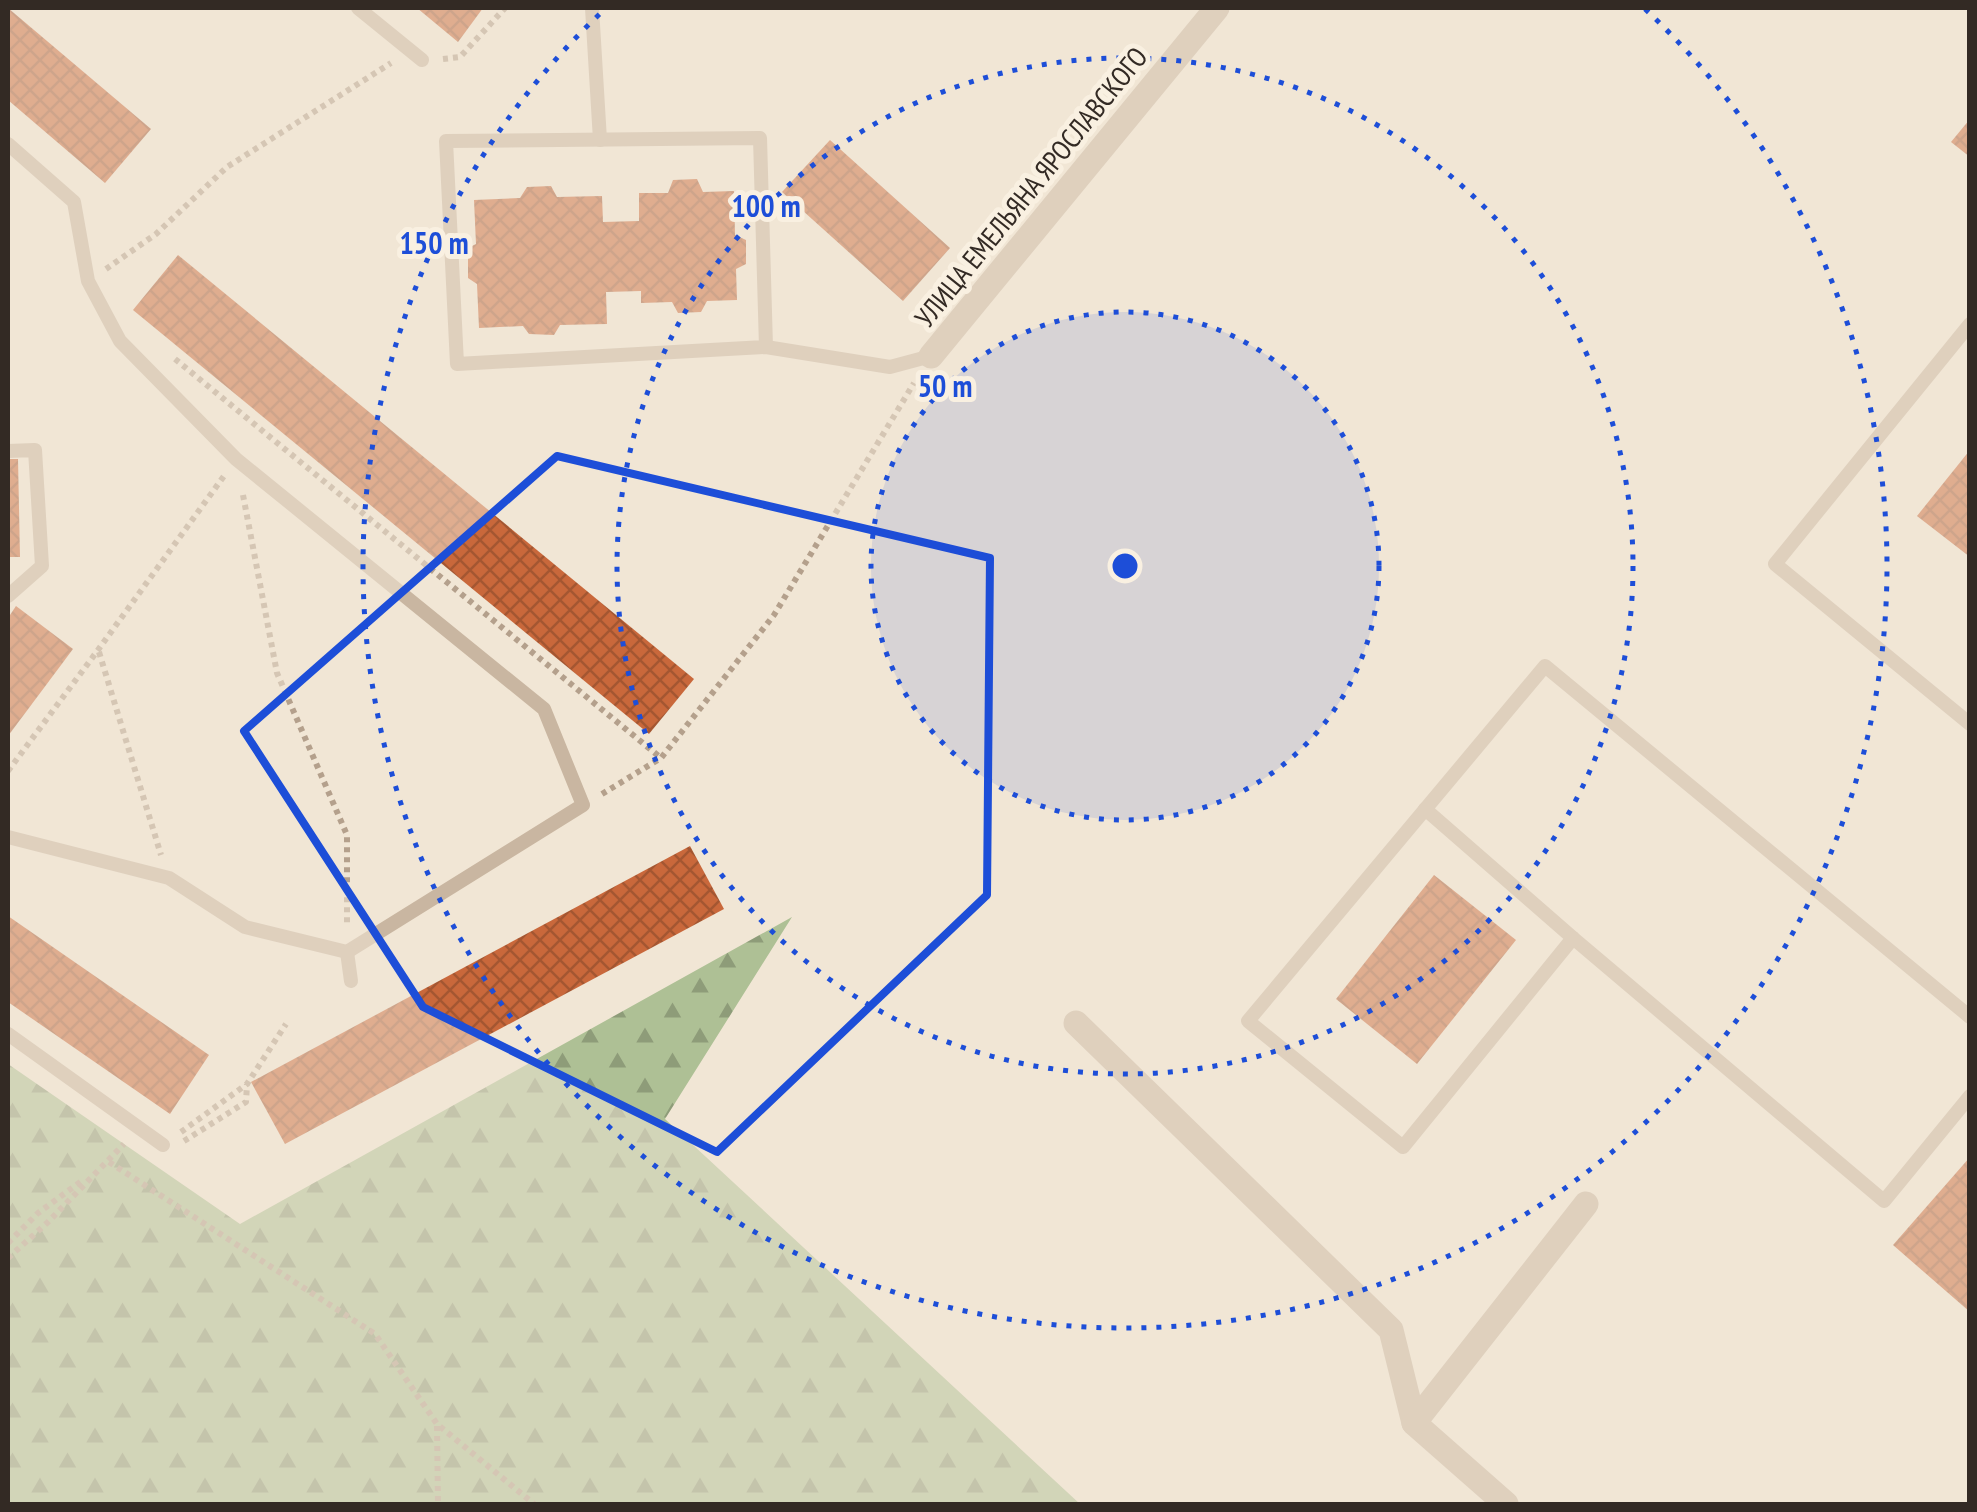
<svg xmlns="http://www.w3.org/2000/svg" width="1977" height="1512" viewBox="0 0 1977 1512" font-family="'PT Sans Narrow',sans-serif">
	<defs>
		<pattern id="forest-firs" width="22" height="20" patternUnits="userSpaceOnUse" patternTransform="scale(2.5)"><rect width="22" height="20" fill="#aec095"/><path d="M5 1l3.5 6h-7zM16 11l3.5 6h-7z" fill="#8e9c79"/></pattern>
		<pattern id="building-cross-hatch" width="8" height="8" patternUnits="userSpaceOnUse" patternTransform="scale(2.5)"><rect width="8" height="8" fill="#c9683b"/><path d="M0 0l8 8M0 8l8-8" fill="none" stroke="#a45631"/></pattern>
	</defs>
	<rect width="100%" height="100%" fill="#f1e6d5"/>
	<path fill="url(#forest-firs)" d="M792,917l-127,202 415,385h-1072v-440l232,160z"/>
	<g fill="url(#building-cross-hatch)">
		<path d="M8,8l143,121 -46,54 -97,-83z"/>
		<path d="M417,8h66l-25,34z"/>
		<path d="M1970,119v38l-19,-15z"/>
		<path d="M830,140l120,108 -47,53 -121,-109z"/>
		<path d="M697,179l6,13 31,-1 1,44 11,5v24l-10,5 1,31 -30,1 -6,11 -23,1 -6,-11 -31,1v-12l-35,1 1,32 -47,1 -6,10 -25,-1 -6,-8 -44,2 -2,-44 -9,-6v-30l8,-4 -2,-44 46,-2 7,-11 24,-1 6,11 45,-1 1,26 36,-1v-28h29l5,-13z"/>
		<path d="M178,255l516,424 -45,55 -516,-424z"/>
		<path d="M1970,450v107l-53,-41z"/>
		<path d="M8,459h10l2,98h-12z"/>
		<path d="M16,606l57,43 -65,87v-118z"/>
		<path d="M690,846l34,63 -439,235 -34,-62z"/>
		<path d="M1434,875l82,65 -99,124 -81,-65z"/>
		<path d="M8,916l201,139 -39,59 -162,-112z"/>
		<path d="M1970,1157v155l-77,-67z"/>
	</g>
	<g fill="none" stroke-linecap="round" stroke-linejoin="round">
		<g stroke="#b4a08c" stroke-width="6" stroke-dasharray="5 5" stroke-linecap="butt">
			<path d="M443,59l17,-2 45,-49"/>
			<path d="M106,269l50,-35 71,-67 164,-104"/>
			<path d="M175,359l486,399"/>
			<path d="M243,495l34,178 70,162v89"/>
			<path d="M99,652l62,203"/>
			<path d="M8,771l90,-121 126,-174"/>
			<path d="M602,794l59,-36 113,-143 140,-232"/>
			<path d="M181,1132l66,-48 39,-60"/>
			<path d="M184,1141l62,-39 1,-18"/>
			<path d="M109,1162l266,172 62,90 97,80"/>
			<path d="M8,1243l30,-30 45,-33"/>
			<path d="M8,1258l39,-35 77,-79"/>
			<path d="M437,1426l1,78"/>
		</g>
		<g stroke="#c9b6a1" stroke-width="14">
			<path d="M358,8l64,52"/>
			<path d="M592,8l8,132"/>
			<path d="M8,144l66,58 14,79 32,60 116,118 308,250 39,96 -236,147 -102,-25 -76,-49 -161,-41"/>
			<path d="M1970,324l-195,240 195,160"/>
			<path d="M766,347l-6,-209 -314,3 11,223 309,-17 124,20 41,-11"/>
			<path d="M8,451l27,-1 7,116 -34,30"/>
			<path d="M1425,809l148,129"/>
			<path d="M347,952l4,29"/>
			<path d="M1970,1017l-425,-351 -297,355 155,126 170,-209 311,263 86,-105"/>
			<path d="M8,1034l155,111"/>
		</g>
		<g stroke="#c9b6a1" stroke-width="25">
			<path d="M931,356l286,-348"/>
			<path d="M1076,1023l315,307 23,93 92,81"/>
			<path d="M1414,1423l172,-219"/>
		</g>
	</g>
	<path d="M0 0H1977V1512H0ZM557,456l433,102 -3,337 -270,257 -294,-145 -179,-276z" fill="#f1e6d5" fill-opacity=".55" fill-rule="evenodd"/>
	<path fill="none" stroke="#1d4ed8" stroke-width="8" stroke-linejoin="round" d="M557,456l433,102 -3,337 -270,257 -294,-145 -179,-276z"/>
	<circle cx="1125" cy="566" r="254" fill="#1d4ed8" fill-opacity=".12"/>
	<g fill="none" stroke="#1d4ed8" stroke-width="5" stroke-dasharray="5 10">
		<circle cx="1125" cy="566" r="254"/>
		<circle cx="1125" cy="566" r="508"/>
		<path d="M1645 9A762 762 0 1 1 605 9"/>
	</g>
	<g text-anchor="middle" stroke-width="10" stroke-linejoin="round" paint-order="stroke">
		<g font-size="28" fill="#332a24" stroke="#f9f0e1">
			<text transform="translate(1031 187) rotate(-51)" y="10">УЛИЦА ЕМЕЛЬЯНА ЯРОСЛАВСКОГО</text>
		</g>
	</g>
	<circle cx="1125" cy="566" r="15" fill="#1d4ed8" stroke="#f9f0e1" stroke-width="5"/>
	<g font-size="30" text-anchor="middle" font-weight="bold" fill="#1d4ed8" stroke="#f9f0e1" stroke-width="10" stroke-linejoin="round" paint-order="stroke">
		<text x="766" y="217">100 m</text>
		<text x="434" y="254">150 m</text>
		<text x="945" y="397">50 m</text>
	</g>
	<rect width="1977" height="1512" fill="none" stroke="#332a24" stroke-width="20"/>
</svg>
